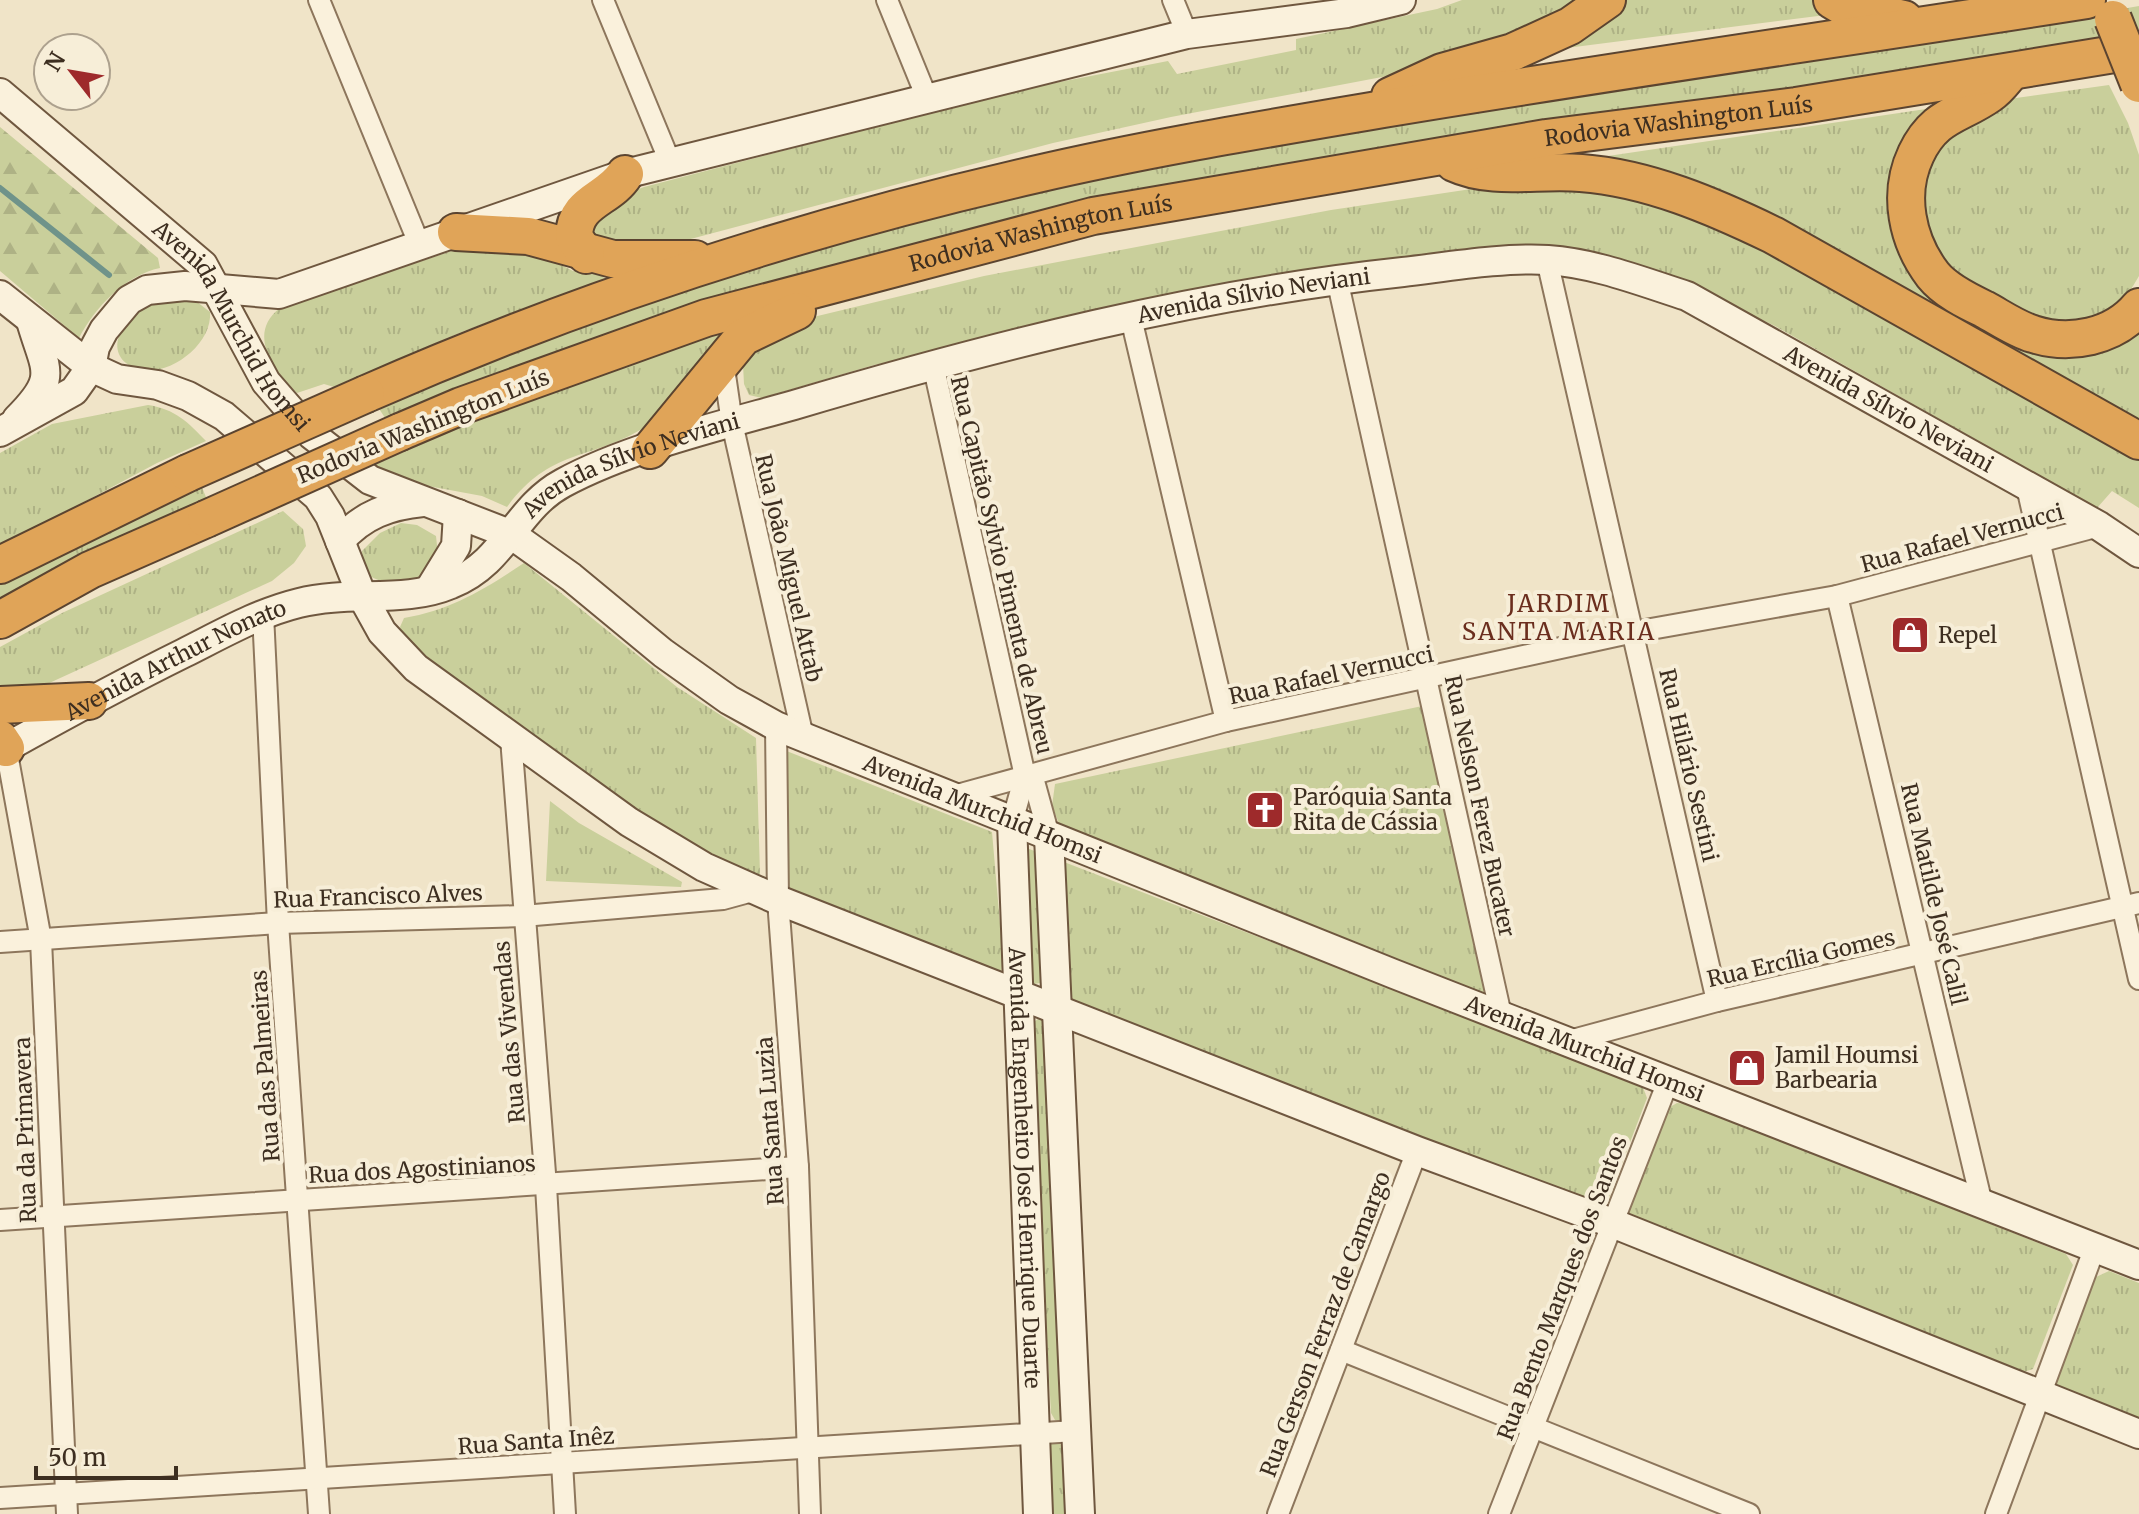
<svg xmlns="http://www.w3.org/2000/svg" width="2139" height="1514" viewBox="0 0 2139 1514" font-family="Merriweather,serif">
	<defs>
		<pattern id="grass-tufts" width="24" height="20" patternUnits="userSpaceOnUse" patternTransform="scale(2)"><rect width="24" height="20" fill="#c9cf9b"/><path d="M3 7l-1-3M5 7V3M7 7l1-3M15 17l-1-3M17 17v-4M19 17l1-3" fill="none" stroke="#aeb285"/></pattern>
		<pattern id="forest-firs" width="22" height="20" patternUnits="userSpaceOnUse" patternTransform="scale(2)"><rect width="22" height="20" fill="#c9cf9b"/><path d="M5 1l3.5 6h-7zM16 11l3.5 6h-7z" fill="#aeb285"/></pattern>
	</defs>
	<rect width="100%" height="100%" fill="#f0e4c8"/>
	<g fill="url(#grass-tufts)">
		<path d="M1462,0h134l-156,66 -269,51 -118,26 -400,106 -22,2 -45,-18 34,-37 24,-9 369,-96 155,-30 9,13 119,-24v-11l141,-30z"/>
		<path d="M1622,0h192l20,14 -283,36z"/>
		<path d="M2139,6v25l-178,33 -509,76 -1065,281 -13,-20 288,-111 374,-103 513,-89 238,-32z"/>
		<path d="M2109,85l19,38 11,32v121l-12,20 -38,26 -46,-2 -33,-12 -38,-23 -28,-25 -18,-24 -8,-40 11,-34 21,-33 52,-29z"/>
		<path d="M1926,109l-26,47 -8,56 130,129 117,-22v108l-558,-267z"/>
		<path d="M1518,182l118,16 105,39 398,221v50l-27,-17 -15,17 -322,-182 -85,-40 -140,-34 -509,77 -167,36 -112,33 -13,-3 -5,-11 -1,-19 9,-17 53,-29 179,-43 347,-66z"/>
		<path d="M464,247l78,8 31,16 25,1 7,7 -141,52 -130,56 -10,-3 -27,9c-23,-22 -51,-59 -17,-85z"/>
		<path d="M192,298l18,14c3,38 -56,75 -84,51 -22,-18 3,-52 23,-59 12,-4 29,-4 43,-6z"/>
		<path d="M736,323c-19,22 -74,95 -94,106 -55,32 -92,20 -135,78l-25,-11 -70,-13 -42,-18 44,-19 -2,-3z"/>
		<path d="M148,405c27,4 40,17 58,36l-49,22 -157,84v-94l52,-29z"/>
		<path d="M199,480l9,22 -208,104v-31z"/>
		<path d="M283,511l20,18 3,17 -12,17 -22,18 -227,104 -45,11v-49l62,-34z"/>
		<path d="M401,523l16,2 19,11 2,19c-4,6 -10,17 -15,21 -18,12 -46,8 -60,-5l-1,-20 18,-18z"/>
		<path d="M524,563l153,124 79,51 4,136 -12,3 -174,-100 -171,-140 -3,-10 4,-9c47,-8 81,-29 120,-55z"/>
		<path d="M1427,705l61,290 -400,-156 -28,-13 -8,-20 3,-22z"/>
		<path d="M784,750l208,82 11,126 -2,15 -214,-82z"/>
		<path d="M550,801l29,22 103,59 -1,5 -135,-6z"/>
		<path d="M1024,847l13,5 5,116 -2,15 -6,1 -10,-8z"/>
		<path d="M1064,862l578,223 5,13 -38,99 -9,9 -531,-207z"/>
		<path d="M1038,1019h8l16,402 -7,-1 -4,-7 -21,-378 1,-11z"/>
		<path d="M1677,1103l13,1 376,150 7,11 -40,104 -16,5 -391,-158 44,-109z"/>
		<path d="M2109,1271l30,12v141l-77,-29 -9,-11 43,-107z"/>
		<path d="M1057,1442l6,4 5,68h-20l1,-70z"/>
	</g>
	<path fill="url(#forest-firs)" d="M0,127l158,131 2,10c-34,7 -65,39 -81,70l-79,-67z"/>
	<g fill="none" stroke-linecap="round" stroke-linejoin="round">
		<path stroke="#6f938a" stroke-width="6" d="M0,188l109,87"/>
		<defs>
			<g id="street">
				<path d="M319,0l101,246"/>
				<path d="M603,0l67,162"/>
				<path d="M887,0l40,98"/>
				<path d="M1173,0l14,34"/>
				<path d="M1547,260l170,741"/>
				<path d="M1337,279l164,736"/>
				<path d="M1131,318l95,403"/>
				<path d="M723,361l9,62 71,314"/>
				<path d="M933,364l92,412 -13,46"/>
				<path d="M2027,487l112,492"/>
				<path d="M1837,596l145,608"/>
				<path d="M263,614l15,309 41,591"/>
				<path d="M776,726l2,174 20,267 12,347"/>
				<path d="M511,738l35,448 19,328"/>
				<path d="M6,748l35,192 26,574"/>
				<path d="M1025,776l10,9 14,51"/>
				<path d="M950,797l276,-76 408,-89 203,-36 262,-70"/>
				<path d="M0,942l278,-19 245,-7 200,-17 33,-9"/>
				<path d="M1569,1041l148,-40 422,-98"/>
				<path d="M0,1220l798,-53"/>
				<path d="M1341,1350l408,164"/>
				<path d="M0,1498l1075,-67"/>
				<path d="M1278,1514l139,-363"/>
				<path d="M1499,1514l170,-435"/>
				<path d="M1996,1514l99,-267"/>
			</g>
			<g id="secondary">
				<path id="s1" d="M0,93l203,172 63,117 46,53 58,45 142,55 59,42 92,76 66,47 47,26 618,248 745,291"/>
				<path d="M0,295l91,72 26,12 41,6 30,11 36,20 94,81 12,19 32,80 20,36 34,36 213,154 75,45 74,33 639,251 195,72 527,211"/>
				<path d="M17,419c43,-43 28,-48 14,-98"/>
				<path d="M0,432l74,-41 17,-24 4,-20 9,-17 25,-30 18,-10 38,-4 94,8 346,-120 562,-140 160,-21 54,-13"/>
				<path d="M340,541c22,-26 50,-36 83,-39"/>
				<path d="M429,590l27,-44 2,-32"/>
				<path id="s2" d="M0,751c61,-34 121,-67 184,-98 38,-19 74,-40 115,-50 50,-13 105,1 152,-19 54,-21 65,-76 112,-101 64,-35 160,-58 231,-78 199,-59 403,-111 609,-133 43,-5 102,-15 145,-12 47,3 95,22 139,36l412,230 40,27"/>
				<path id="s3" d="M1012,822l26,692"/>
				<path d="M1049,836l31,678"/>
			</g>
			<g id="highway">
				<path d="M1832,0l10,6 62,13"/>
				<path d="M2011,72c-6,7 -13,17 -21,22 -31,22 -55,20 -74,60 -19,40 -9,87 17,121 12,15 34,26 51,34 15,8 32,20 49,25 37,12 81,3 106,-27"/>
				<path d="M1390,96l52,-24 71,-20 57,-26 37,-26"/>
				<path d="M1454,163c39,18 85,6 127,10 67,5 132,33 192,62l366,206"/>
				<path d="M456,232l72,4 85,23h82"/>
				<path d="M586,255l-12,-18c0,-37 35,-37 51,-63"/>
				<path d="M366,394c214,-94 439,-167 667,-219 116,-27 233,-46 350,-66 234,-39 469,-72 704,-109"/>
				<path id="s4" d="M400,432l61,-26 245,-88 387,-102 453,-78 250,-32 343,-56"/>
				<path d="M650,450l93,-113 54,-26"/>
				<path d="M0,565l188,-92"/>
				<path d="M0,620l90,-50 116,-51"/>
				<path d="M0,705l89,-4"/>
				<path d="M0,739l6,9"/>
			</g>
		</defs>
		<use href="#street" stroke="#8d765c" stroke-width="24"/>
		<use href="#secondary" stroke="#6f573f" stroke-width="32"/>
		<use href="#highway" stroke="#5b4430" stroke-width="40"/>
		<use href="#street" stroke="#faf1dc" stroke-width="20"/>
		<use href="#secondary" stroke="#faf1dc" stroke-width="28"/>
		<use href="#highway" stroke="#e0a458" stroke-width="36"/>
		<defs>
			<g id="highway-bridge">
				<path d="M2113,19l26,65"/>
				<path d="M188,473l178,-79"/>
				<path d="M206,519l194,-87"/>
			</g>
		</defs>
		<use href="#highway-bridge" stroke="#5b4430" stroke-width="40" stroke-linecap="butt"/>
		<use href="#highway-bridge" stroke="#e0a458" stroke-width="36"/>
	</g>
	<defs>
		<symbol id="shop-square" viewBox="-11 -11 22 22"><rect x="-9" y="-9" width="18" height="18" rx="4" fill="#9e2a2b" stroke="#f7eed8"/><path d="M-5-2.5h2.3a2.7 3.5 0 0 1 5.4 0H5L5.5 6h-11ZM-1.5-2.5h3a1.5 2.3 0 0 0-3 0Z" fill="#fff"/></symbol>
		<symbol id="church-square" viewBox="-11 -11 22 22"><rect x="-9" y="-9" width="18" height="18" rx="4" fill="#9e2a2b" stroke="#f7eed8"/><path d="M-1.2-6h2.4v3.5h3.3v2.4h-3.3V6h-2.4V-.1h-3.3v-2.4h3.3Z" fill="#fff"/></symbol>
	</defs>
	<g fill-rule="evenodd">
		<use href="#shop-square" x="1888" y="613" width="44" height="44"/>
		<use href="#church-square" x="1243" y="788" width="44" height="44"/>
		<use href="#shop-square" x="1725" y="1046" width="44" height="44"/>
	</g>
	<g text-anchor="middle" stroke-width="8" stroke-linejoin="round" paint-order="stroke">
		<g font-size="22" fill="#3d2e20" stroke="#f7eed8">
			<text dy="8" stroke="none"><textPath href="#s4" startOffset="1320">Rodovia Washington Luís</textPath></text>
			<text dy="8" stroke="none"><textPath href="#s4" startOffset="672">Rodovia Washington Luís</textPath></text>
			<text dy="8" stroke="none"><textPath href="#s2" startOffset="1358">Avenida Sílvio Neviani</textPath></text>
			<text dy="8" stroke="none"><textPath href="#s1" startOffset="332">Avenida Murchid Homsi</textPath></text>
			<text dy="8" stroke="none"><textPath href="#s2" startOffset="2030">Avenida Sílvio Neviani</textPath></text>
			<text transform="translate(423 426) rotate(-22)" y="8">Rodovia Washington Luís</text>
			<text dy="8" stroke="none"><textPath href="#s2" startOffset="710">Avenida Sílvio Neviani</textPath></text>
			<text transform="translate(1962 538) rotate(-15)" y="8">Rua Rafael Vernucci</text>
			<text transform="translate(1002 565) rotate(77)" y="8">Rua Capitão Sylvio Pimenta de Abreu</text>
			<text transform="translate(789 568) rotate(77)" y="8">Rua João Miguel Attab</text>
			<text dy="8" stroke="none"><textPath href="#s2" startOffset="198">Avenida Arthur Nonato</textPath></text>
			<text transform="translate(1331 675) rotate(-12)" y="8">Rua Rafael Vernucci</text>
			<text transform="translate(1689 765) rotate(77)" y="8">Rua Hilário Sestini</text>
			<text transform="translate(1480 806) rotate(78)" y="8">Rua Nelson Ferez Bucater</text>
			<text dy="8" stroke="none"><textPath href="#s1" startOffset="1244">Avenida Murchid Homsi</textPath></text>
			<text transform="translate(1934 894) rotate(77)" y="8">Rua Matilde José Calil</text>
			<text transform="translate(378 896) rotate(-2)" y="8">Rua Francisco Alves</text>
			<text transform="translate(1801 958) rotate(-13)" y="8">Rua Ercília Gomes</text>
			<text transform="translate(509 1032) rotate(-95)" y="8">Rua das Vivendas</text>
			<text dy="8" stroke="none"><textPath href="#s1" startOffset="1892">Avenida Murchid Homsi</textPath></text>
			<text transform="translate(265 1066) rotate(-94)" y="8">Rua das Palmeiras</text>
			<text transform="translate(770 1121) rotate(-94)" y="8">Rua Santa Luzia</text>
			<text transform="translate(25 1130) rotate(-92)" y="8">Rua da Primavera</text>
			<text dy="8" stroke="none"><textPath href="#s3" startOffset="346">Avenida Engenheiro José Henrique Duarte</textPath></text>
			<text transform="translate(422 1169) rotate(-3)" y="8">Rua dos Agostinianos</text>
			<text transform="translate(1562 1288) rotate(-69)" y="8">Rua Bento Marques dos Santos</text>
			<text transform="translate(1325 1324) rotate(-69)" y="8">Rua Gerson Ferraz de Camargo</text>
			<text transform="translate(536 1441) rotate(-4)" y="8">Rua Santa Inêz</text>
		</g>
		<g font-size="22" fill="#3d2e20" stroke="#f7eed8" text-anchor="start">
			<text x="1938" y="643">Repel</text>
			<text x="1293" y="805">Paróquia Santa<tspan x="1293" dy="25">Rita de Cássia</tspan></text>
			<text x="1775" y="1063">Jamil Houmsi<tspan x="1775" dy="25">Barbearia</tspan></text>
		</g>
		<g font-size="24" letter-spacing="2" fill="#6b2e1e" stroke="#f7eed8">
			<text x="1559" y="612">JARDIM<tspan x="1559" dy="28">SANTA MARIA</tspan></text>
		</g>
	</g>
	<g transform="translate(72 72) rotate(301)"><circle r="38" fill="#f7eed8" stroke="#ada18e" stroke-width="2"/>
	<path d="M0-6L14 30L0 20L-14 30Z" fill="#9e2a2b"/>
	<text y="-12" font-size="22" font-weight="bold" text-anchor="middle" fill="#3d2e20">N</text>
	</g>
	<path d="M36 1466v12h140v-12" fill="none" stroke="#3d2e20" stroke-width="4"/>
	<text x="48" y="1466" font-size="24" fill="#3d2e20" stroke="#f7eed8" stroke-width="6" paint-order="stroke">50 m</text>
</svg>
